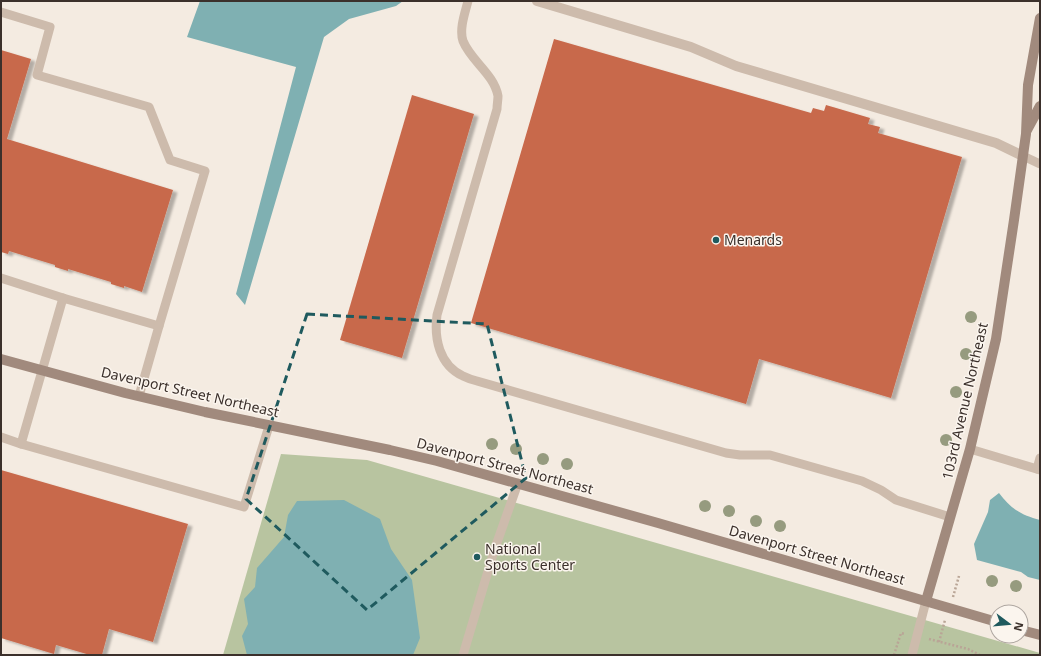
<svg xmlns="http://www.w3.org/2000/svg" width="1041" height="656" viewBox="0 0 1041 656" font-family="'Noto Sans',sans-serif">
	<defs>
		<filter id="shadow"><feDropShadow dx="4.5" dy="2.5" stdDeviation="1" flood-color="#0004"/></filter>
	</defs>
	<rect width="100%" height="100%" fill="#f4ebe1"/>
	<path fill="#b8c4a0" d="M281,454l86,6 673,193v2h-817z"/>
	<g fill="#7fb0b2">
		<path d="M200,1h203l-7,5 -47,13 -25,18 -79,268 -9,-11 60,-227 -109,-30z"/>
		<path d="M999,493c12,16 22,22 41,27v60l-12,-3 -7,-5 -44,-12 -3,-16 14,-32 2,-12z"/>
		<path d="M344,500l36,19 11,30 21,31 8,58 -7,17h-166l-5,-19 6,-12 -4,-25 11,-12 2,-19 27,-31 4,-22 9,-14z"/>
	</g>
	<g fill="#c8694b" filter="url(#shadow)">
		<path d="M554,39l257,74 2,-5 11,3 2,-6 44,13 -2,6 12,3 -2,6 84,24 -71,241 -132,-39 -13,45 -275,-81z"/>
		<path d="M1,50l30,9 -24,80 166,51 -31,102 -18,-6v2l-13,-4v-2l-43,-13v2l-13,-4v-2l-46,-14 -1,3 -7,-2z"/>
		<path d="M412,95l62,19 -72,244 -62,-18z"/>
		<path d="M1,470l187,54 -35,118 -44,-13 -7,26h-12l-34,-10 -2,9 -53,-16z"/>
	</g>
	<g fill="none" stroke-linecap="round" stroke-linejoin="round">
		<g stroke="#b9a596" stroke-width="2.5" stroke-dasharray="2 2" stroke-linecap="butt">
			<path d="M953,597l6,-21"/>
			<path d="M929,639l39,10 12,6"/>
			<path d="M939,642l6,-22"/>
			<path d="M894,655l7,-22 4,1"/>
		</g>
		<g stroke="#cdbbac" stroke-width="9">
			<path d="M468,1c-3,12 -9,28 -5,40 8,20 31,33 35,55 0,4 -1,9 -1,13l-60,206c-3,23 2,50 26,61 4,2 10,4 14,5l249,72 14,2h30l92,26 19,9 15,10 54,17"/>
			<path d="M1,12l49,15 -13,48 112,32 21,53 35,11 -46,155 -96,-28 -42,146 -20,-7"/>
			<path d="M1023,156l17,8"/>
			<path d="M1,278l62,20"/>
			<path d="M139,396l20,-70"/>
			<path d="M21,444l223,63 25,-81"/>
			<path d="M970,449l70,21"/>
			<path d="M1037,469l3,-11"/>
			<path d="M463,655l31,-104 24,-68"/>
			<path d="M912,655l14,-54"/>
		</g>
		<path stroke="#cdbbac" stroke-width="10" d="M537,1l154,46 45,19 260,77 27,13"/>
		<g stroke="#a18a7d" stroke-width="10">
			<path d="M1027,130l13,-24"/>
			<path d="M1,359l124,34 80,19 185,38 47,11 221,62 339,99"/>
			<path d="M926,601l44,-152 26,-110 18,-119 12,-86 2,-49 12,-67"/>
			<path d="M1021,630l19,5"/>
		</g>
	</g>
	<g fill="#969b7f">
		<circle cx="971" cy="317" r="6"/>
		<circle cx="966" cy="354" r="6"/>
		<circle cx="956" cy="392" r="6"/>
		<circle cx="946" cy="440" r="6"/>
		<circle cx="492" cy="444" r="6"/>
		<circle cx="516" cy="449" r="6"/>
		<circle cx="543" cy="459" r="6"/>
		<circle cx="567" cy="464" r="6"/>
		<circle cx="705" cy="506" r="6"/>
		<circle cx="729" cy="511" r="6"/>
		<circle cx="756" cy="521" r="6"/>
		<circle cx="780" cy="526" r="6"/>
		<circle cx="992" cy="581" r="6"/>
		<circle cx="1016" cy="586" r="6"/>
	</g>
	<path fill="none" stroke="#1f5a5e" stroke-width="3" stroke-dasharray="8 5" stroke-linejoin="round" d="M307,314l180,10 39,154 -159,132 -121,-111z"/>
	<g fill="#1f5a5e" stroke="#fbf5ee" stroke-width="1.5">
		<circle cx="716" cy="240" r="4"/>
		<circle cx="477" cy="557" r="4"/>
	</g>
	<g text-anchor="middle" stroke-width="3" stroke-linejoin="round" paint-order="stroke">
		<g font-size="14" fill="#3b302b" stroke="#fbf5ee" text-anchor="start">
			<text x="724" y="245">Menards</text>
			<text x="485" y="554">National<tspan x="485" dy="16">Sports Center</tspan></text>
		</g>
		<g font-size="14" fill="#3b302b" stroke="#fbf5ee">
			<text transform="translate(190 392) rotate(13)" y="5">Davenport Street Northeast</text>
			<text transform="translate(965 401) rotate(-77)" y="5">103rd Avenue Northeast</text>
			<text transform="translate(505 466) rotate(15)" y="5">Davenport Street Northeast</text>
			<text transform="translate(817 555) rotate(16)" y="5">Davenport Street Northeast</text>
		</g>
	</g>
	<rect width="1041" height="656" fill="none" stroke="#3b302b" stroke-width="4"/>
	<g transform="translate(1009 624) rotate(106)"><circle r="19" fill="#fbf5ee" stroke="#aea6a0"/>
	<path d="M0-3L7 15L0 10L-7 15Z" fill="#1f5a5e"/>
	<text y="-6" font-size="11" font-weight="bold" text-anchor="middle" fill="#3b302b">N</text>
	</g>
</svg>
